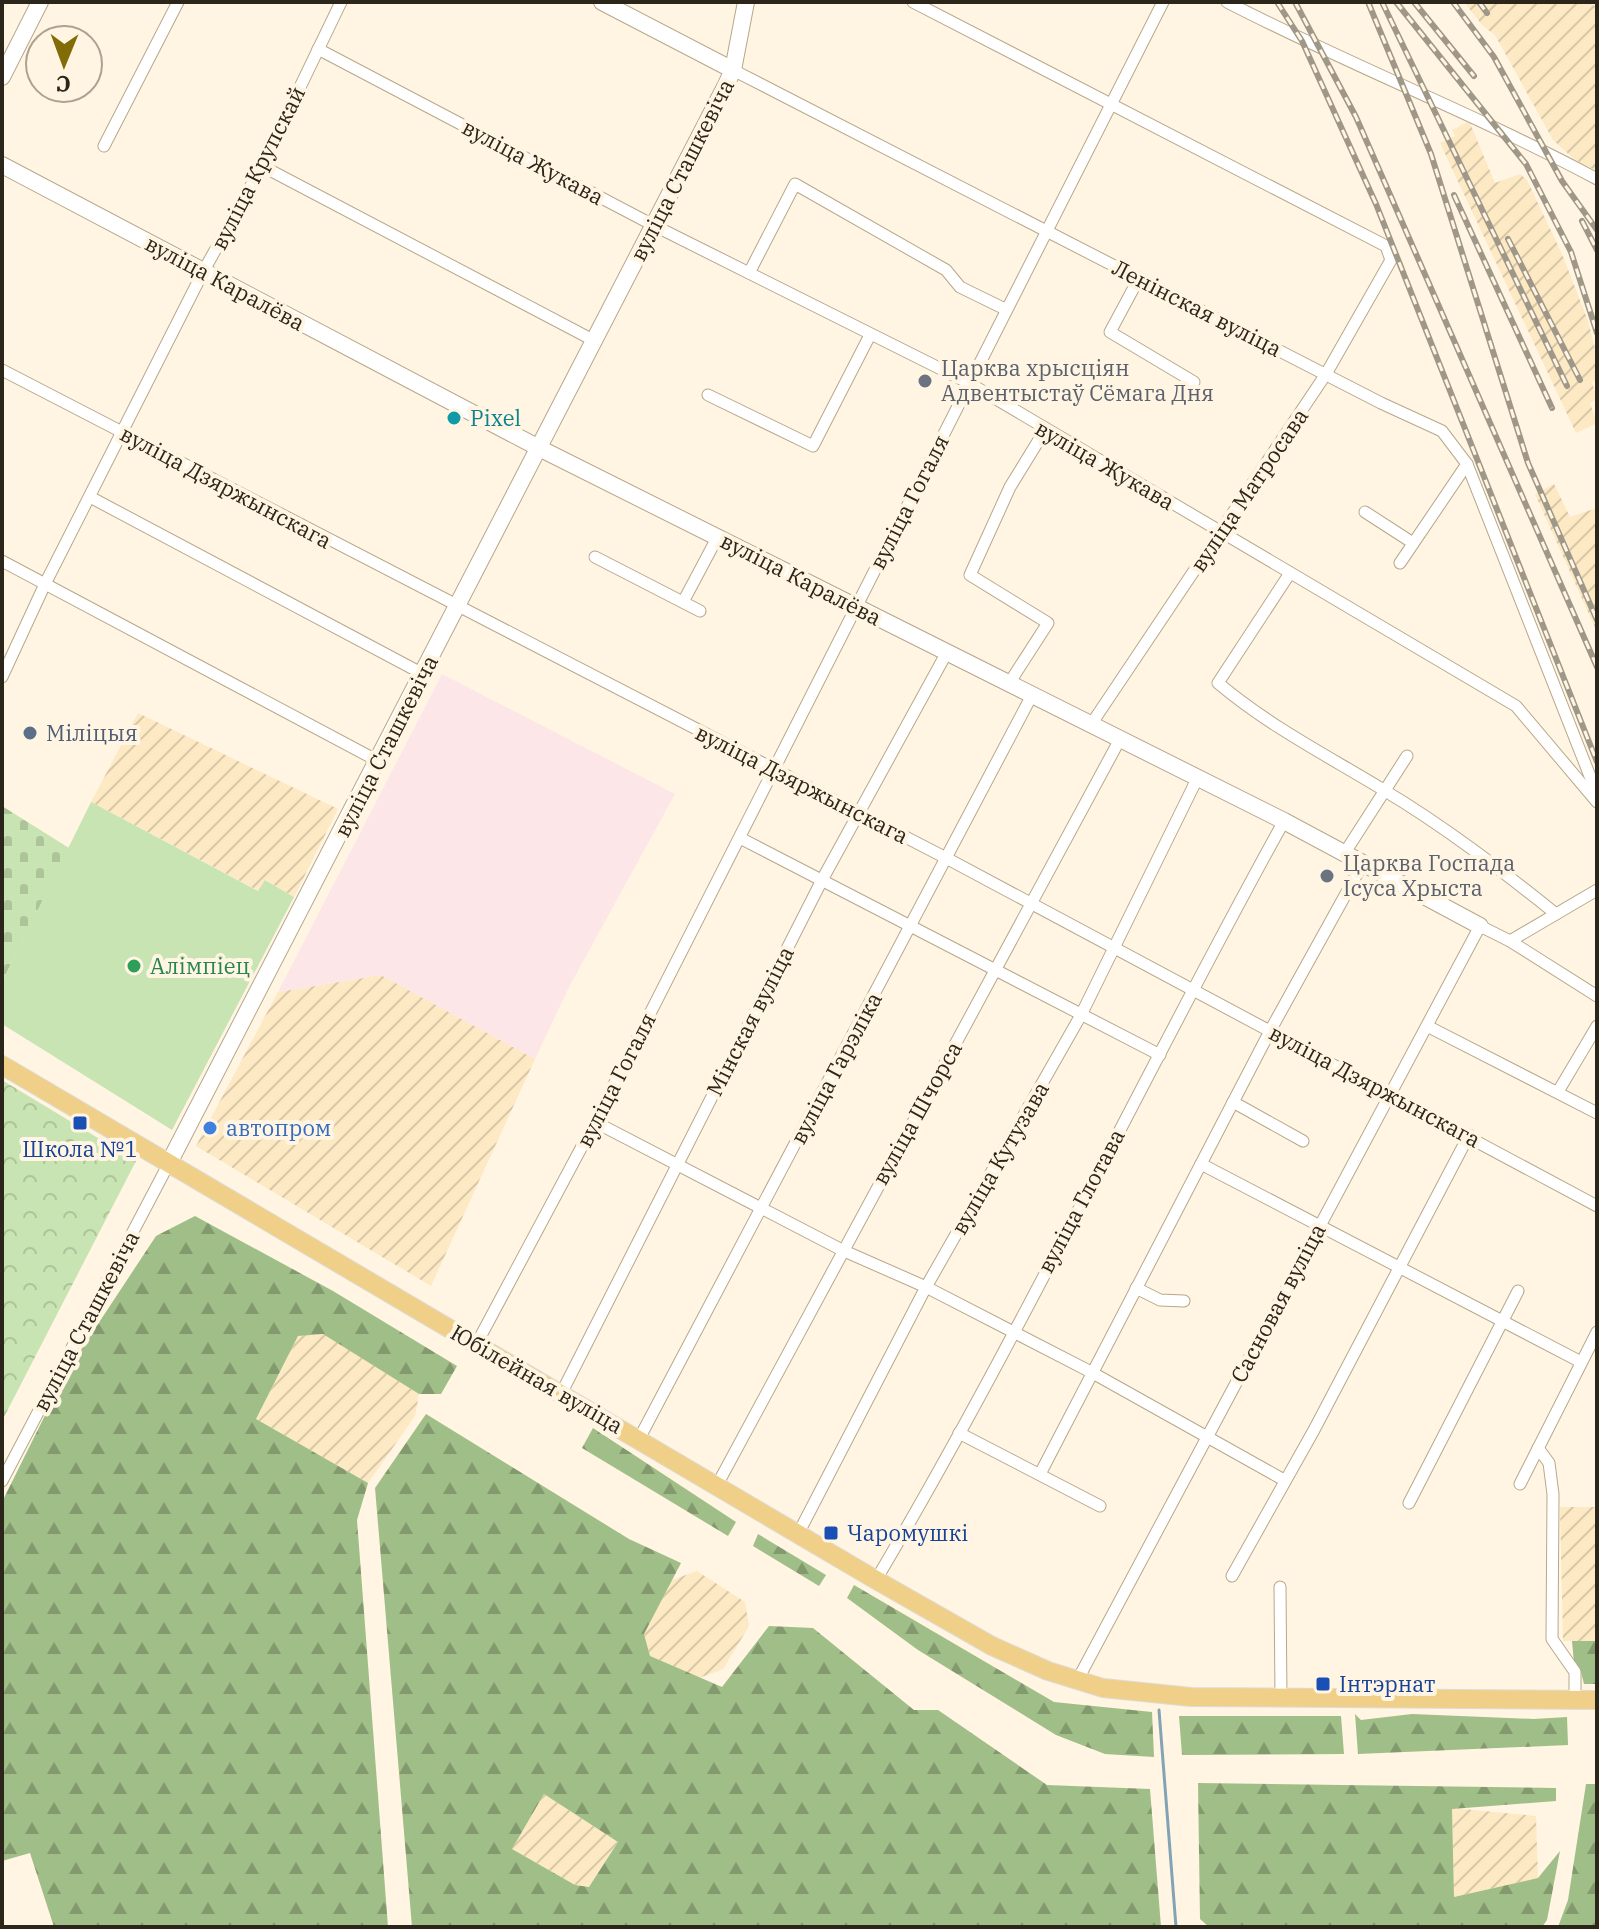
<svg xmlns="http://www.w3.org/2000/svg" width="1599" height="1929" viewBox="0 0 1599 1929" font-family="'IBM Plex Serif',serif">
	<defs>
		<pattern id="industrial-furrows" width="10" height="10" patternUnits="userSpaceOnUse" patternTransform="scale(2)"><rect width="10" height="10" fill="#fde9c3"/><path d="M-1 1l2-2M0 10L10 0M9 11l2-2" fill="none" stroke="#d9c8a7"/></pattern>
		<pattern id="forest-firs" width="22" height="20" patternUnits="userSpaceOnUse" patternTransform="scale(2)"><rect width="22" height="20" fill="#a0be87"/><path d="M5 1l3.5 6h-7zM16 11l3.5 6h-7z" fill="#839a6e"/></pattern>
		<pattern id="cemetery-stones" width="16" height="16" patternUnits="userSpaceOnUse" patternTransform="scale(2)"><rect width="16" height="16" fill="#c9e4b3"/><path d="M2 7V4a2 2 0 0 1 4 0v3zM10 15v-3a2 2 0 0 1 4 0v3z" fill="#adc399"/></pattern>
		<pattern id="park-crowns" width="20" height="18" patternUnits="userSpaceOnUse" patternTransform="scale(2)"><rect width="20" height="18" fill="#c9e4b3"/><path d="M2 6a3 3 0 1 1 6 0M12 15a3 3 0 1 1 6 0" fill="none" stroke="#adc399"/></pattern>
	</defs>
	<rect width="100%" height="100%" fill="#fff5e2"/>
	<g fill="url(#industrial-furrows)">
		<path d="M1464,2h123l10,5v164l-23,-12 -21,-19 -58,-105 -12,-9z"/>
		<path d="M1469,121l26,62 25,-9 7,6 35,74 26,67 9,35v23l-5,3 5,17 -7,4 7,20 -21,10 -136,-290 15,-7 -3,-6z"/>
		<path d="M1554,484l16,33 27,-9v124l-62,-138z"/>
		<path d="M138,713l200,96 -44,88 -28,-17 -7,11 -168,-89z"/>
		<path d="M381,975l154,84 -104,227 -235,-140 82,-154z"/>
		<path d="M323,1333l96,61 -4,22 -47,67 -112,-64 42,-83z"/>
		<path d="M1560,1507h37v134h-34z"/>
		<path d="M697,1571l48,31 4,24 -26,43 -24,9 -49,-22 -6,-22 28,-54z"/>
		<path d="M544,1794l74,48 -28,45 -15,-2 -63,-36z"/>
		<path d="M1452,1808l84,8 2,62 -84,19z"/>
	</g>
	<path fill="#fce6e8" d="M442,674l233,120 -106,193 -34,72 -154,-84 -103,17z"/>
	<g fill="url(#forest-firs)" fill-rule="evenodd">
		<path d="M195,1216l138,75 124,75 -16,28h-22l-96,-60 -25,2 -42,83 112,64 -11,37 31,407h-334l-24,-74 -28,8v-359l65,-131 89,-135z"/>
		<path d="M426,1414l203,125 52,24 -37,71 6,22 72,31 47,-61 44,2 101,82h24l109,75 103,4 11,138h-749l-37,-439zM544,1794l74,48 -29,45 -14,-2 -63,-36z"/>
		<path d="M593,1428l143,94 -8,14 -146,-88z"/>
		<path d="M758,1534l68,41 -7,11 -66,-40z"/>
		<path d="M854,1585l200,117 98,10 2,45 -49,-3 -49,-19 -138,-85 -71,-52z"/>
		<path d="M1572,1641h25v43h-13l-4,-16 -6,-5z"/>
		<path d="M1355,1714l6,6 51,-6 122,5 33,-2 1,28 -210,9z"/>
		<path d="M1179,1716h162l3,38 -162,1z"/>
		<path d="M1198,1783l358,5v13l-104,8 2,88 84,-19 22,-27 -13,69 -5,7h-333l-9,-8z"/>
		<path d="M1586,1784h11v143h-39l10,-27z"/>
	</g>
	<path fill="url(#cemetery-stones)" d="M2,806l67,42 -67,134z"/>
	<path fill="url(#park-crowns)" d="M2,1080l134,81 -134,260z"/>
	<path fill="#c9e4b3" d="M91,802l167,89 7,-11 29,17 -122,233 -170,-106v-42z"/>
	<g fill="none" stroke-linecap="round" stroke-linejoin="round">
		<path stroke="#83a3b4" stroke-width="3" d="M1159,1710l17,217"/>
		<defs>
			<g id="street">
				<path d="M913,2l473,244 5,14 -65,114 -236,352"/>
				<path d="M1227,2c122,63 249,112 370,177"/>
				<path d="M318,49l335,176 316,158 547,323 81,96"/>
				<path d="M733,70l648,333 61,28 25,33 130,330"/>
				<path d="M104,146l74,-144"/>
				<path d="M262,166l331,174"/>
				<path d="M749,273l46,-89 151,86 14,17 45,22"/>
				<path d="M1139,278l-29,54 84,50"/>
				<path d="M2,370l946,489 649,347"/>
				<path d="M708,395l105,51 57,-111"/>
				<path d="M90,497l333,177"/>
				<path d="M1365,512l48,31"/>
				<path d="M595,557l105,54"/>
				<path d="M2,561l376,200"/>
				<path d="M1400,563l67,-99"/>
				<path d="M1290,573l-72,110c51,43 108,72 164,106 62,37 118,80 174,125"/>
				<path d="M683,602l34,-64"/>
				<path d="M2,677l43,-93 158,-312 59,-106 79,-164"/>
				<path d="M1008,685l40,-62 -78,-48 40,-88 35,-57"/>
				<path d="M740,838l420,217"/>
				<path d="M1344,854l63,-98"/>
				<path d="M1510,941l87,-51"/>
				<path d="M1429,1027l168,86"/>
				<path d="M1559,1090l38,-64"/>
				<path d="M1233,1102l70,39"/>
				<path d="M595,1122l247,128 84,37 165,85 193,108"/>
				<path d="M1201,1164l380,198"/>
				<path d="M1136,1288l24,12 24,1"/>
				<path d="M477,1343l118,-221 568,-1120"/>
				<path d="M562,1392l260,-512 124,-226"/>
				<path d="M959,1433l141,73"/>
				<path d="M639,1439l392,-742"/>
				<path d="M1538,1448l11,15 4,31 -1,145 23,33v28"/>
				<path d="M1040,1474l230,-443 93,-168"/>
				<path d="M2,1481l166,-316"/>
				<path d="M1520,1484l77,-152"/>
				<path d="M716,1487l403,-746"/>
				<path d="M1409,1503l109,-212"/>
				<path d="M798,1534l128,-247 155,-272 116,-236"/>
				<path d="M1232,1576l82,-146 155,-295"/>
				<path d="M876,1580c146,-247 269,-508 408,-759"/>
				<path d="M1280,1587l1,111"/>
				<path d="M1077,1681l403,-755 30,15 87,55"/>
			</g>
			<g id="secondary">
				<path d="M602,2l131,68"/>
				<path d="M2,77l38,-75"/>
				<path d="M2,165l537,283 745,373 196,105"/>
				<path d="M168,1165l557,-1078 8,-17 13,-68"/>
			</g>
			<path id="primary" d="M2,1065l874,515 116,66 56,25 55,17 88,9 406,3"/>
		</defs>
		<use href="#street" stroke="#b7a88a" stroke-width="13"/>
		<use href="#secondary" stroke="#b7a88a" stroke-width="18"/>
		<use href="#primary" stroke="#dddcda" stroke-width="20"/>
		<use href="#street" stroke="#fff" stroke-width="11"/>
		<use href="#secondary" stroke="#fff" stroke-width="16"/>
		<use href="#primary" stroke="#f0d088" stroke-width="18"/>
		<defs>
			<g id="rail">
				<path d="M1277,2l25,39 74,163 221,558"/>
				<path d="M1295,2l61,115 241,550"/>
				<path d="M1368,2l63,152 97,309 69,157"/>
				<path d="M1382,2l185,384"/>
				<path d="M1396,2l130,162 45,88 26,81"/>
				<path d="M1414,2l60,74"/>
				<path d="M1453,2l41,55 68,124 35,49"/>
				<path d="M1479,2l8,11"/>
				<path d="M1454,195l98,213"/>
				<path d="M1582,221l15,29"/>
				<path d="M1508,239l72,141"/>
			</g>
		</defs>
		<use href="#rail" stroke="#9f9787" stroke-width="6"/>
		<use href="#rail" stroke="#fff5e2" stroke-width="3" stroke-dasharray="9" stroke-linecap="butt"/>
	</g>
	<g fill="#6b7280" stroke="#fff5e2" stroke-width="3">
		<circle cx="925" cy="381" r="8"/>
		<circle cx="1327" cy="876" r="8"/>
	</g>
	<circle fill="#0f9aa8" stroke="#fff5e2" stroke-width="3" cx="454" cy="418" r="8"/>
	<circle fill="#5c6f8a" stroke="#fff5e2" stroke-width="3" cx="30" cy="733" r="8"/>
	<circle fill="#2e9e5b" stroke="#fff5e2" stroke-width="3" cx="134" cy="966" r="8"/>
	<g fill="#1a4fb4" stroke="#fff5e2" stroke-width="3">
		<rect x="72" y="1115" width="16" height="16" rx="4"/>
		<rect x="823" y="1525" width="16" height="16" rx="4"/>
		<rect x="1315" y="1676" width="16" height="16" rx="4"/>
	</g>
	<circle fill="#3f7fe0" stroke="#fff5e2" stroke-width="3" cx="210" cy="1128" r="8"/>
	<g text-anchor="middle" stroke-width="8" stroke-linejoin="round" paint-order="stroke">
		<g font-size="22" fill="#2c261a" stroke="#fff5e2">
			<text transform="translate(533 162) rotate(28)" y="8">вуліца Жукава</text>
			<text transform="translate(258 168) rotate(-63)" y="8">вуліца Крупскай</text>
			<text transform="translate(682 170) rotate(-63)" y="8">вуліца Сташкевіча</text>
			<text transform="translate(225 283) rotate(28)" y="8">вуліца Каралёва</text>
			<text transform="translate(1197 308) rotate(27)" y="8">Ленінская вуліца</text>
			<text transform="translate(1105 465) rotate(30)" y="8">вуліца Жукава</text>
			<text transform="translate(226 487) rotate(28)" y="8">вуліца Дзяржынскага</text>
			<text transform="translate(1249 490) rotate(-56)" y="8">вуліца Матросава</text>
			<text transform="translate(909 502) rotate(-63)" y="8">вуліца Гогаля</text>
			<text transform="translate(801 579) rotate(27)" y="8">вуліца Каралёва</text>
			<text transform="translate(386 746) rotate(-63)" y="8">вуліца Сташкевіча</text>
			<text transform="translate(802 784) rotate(27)" y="8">вуліца Дзяржынскага</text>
			<text transform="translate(750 1021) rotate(-63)" y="8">Мінская вуліца</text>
			<text transform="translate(836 1068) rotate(-62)" y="8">вуліца Гарэліка</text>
			<text transform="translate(616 1080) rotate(-63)" y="8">вуліца Гогаля</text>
			<text transform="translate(1375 1086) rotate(28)" y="8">вуліца Дзяржынскага</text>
			<text transform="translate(917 1113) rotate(-61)" y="8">вуліца Шчорса</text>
			<text transform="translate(1000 1158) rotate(-60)" y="8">вуліца Кутузава</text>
			<text transform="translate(1081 1201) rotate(-62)" y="8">вуліца Глотава</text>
			<text transform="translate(1278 1303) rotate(-62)" y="8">Сасновая вуліца</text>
			<text transform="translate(86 1321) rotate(-62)" y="8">вуліца Сташкевіча</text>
			<text transform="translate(537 1379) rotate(30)" y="8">Юбілейная вуліца</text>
		</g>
		<g font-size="22" fill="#5b616d" stroke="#fff5e2" text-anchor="start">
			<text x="941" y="376">Царква хрысціян<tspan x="941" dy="25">Адвентыстаў Сёмага Дня</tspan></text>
			<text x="1343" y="871">Царква Госпада<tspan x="1343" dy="25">Ісуса Хрыста</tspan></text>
		</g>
		<g font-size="22" fill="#0d838f" stroke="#fff5e2" text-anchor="start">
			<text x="470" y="426">Pixel</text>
		</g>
		<g font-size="22" fill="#4e5e75" stroke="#fff5e2" text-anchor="start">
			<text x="46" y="741">Міліцыя</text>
		</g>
		<g font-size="22" fill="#27864d" stroke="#fff5e2" text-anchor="start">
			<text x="150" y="974">Алімпіец</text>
		</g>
		<g font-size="22" fill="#366cbe" stroke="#fff5e2" text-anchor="start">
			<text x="226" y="1136">автопром</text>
		</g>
		<g font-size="22" fill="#164399" stroke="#fff5e2" text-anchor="start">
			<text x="80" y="1157" text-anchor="middle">Школа №1</text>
			<text x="847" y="1541">Чаромушкі</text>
			<text x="1339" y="1692">Інтэрнат</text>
		</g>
	</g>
	<rect width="1599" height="1929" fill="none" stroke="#2c261a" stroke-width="8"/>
	<g transform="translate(64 64) rotate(181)"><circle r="38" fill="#fff5e2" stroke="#aba292" stroke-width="2"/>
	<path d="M0-6L14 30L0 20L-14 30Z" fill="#826c07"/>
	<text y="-12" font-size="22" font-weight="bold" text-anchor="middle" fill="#2c261a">С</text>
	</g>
</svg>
